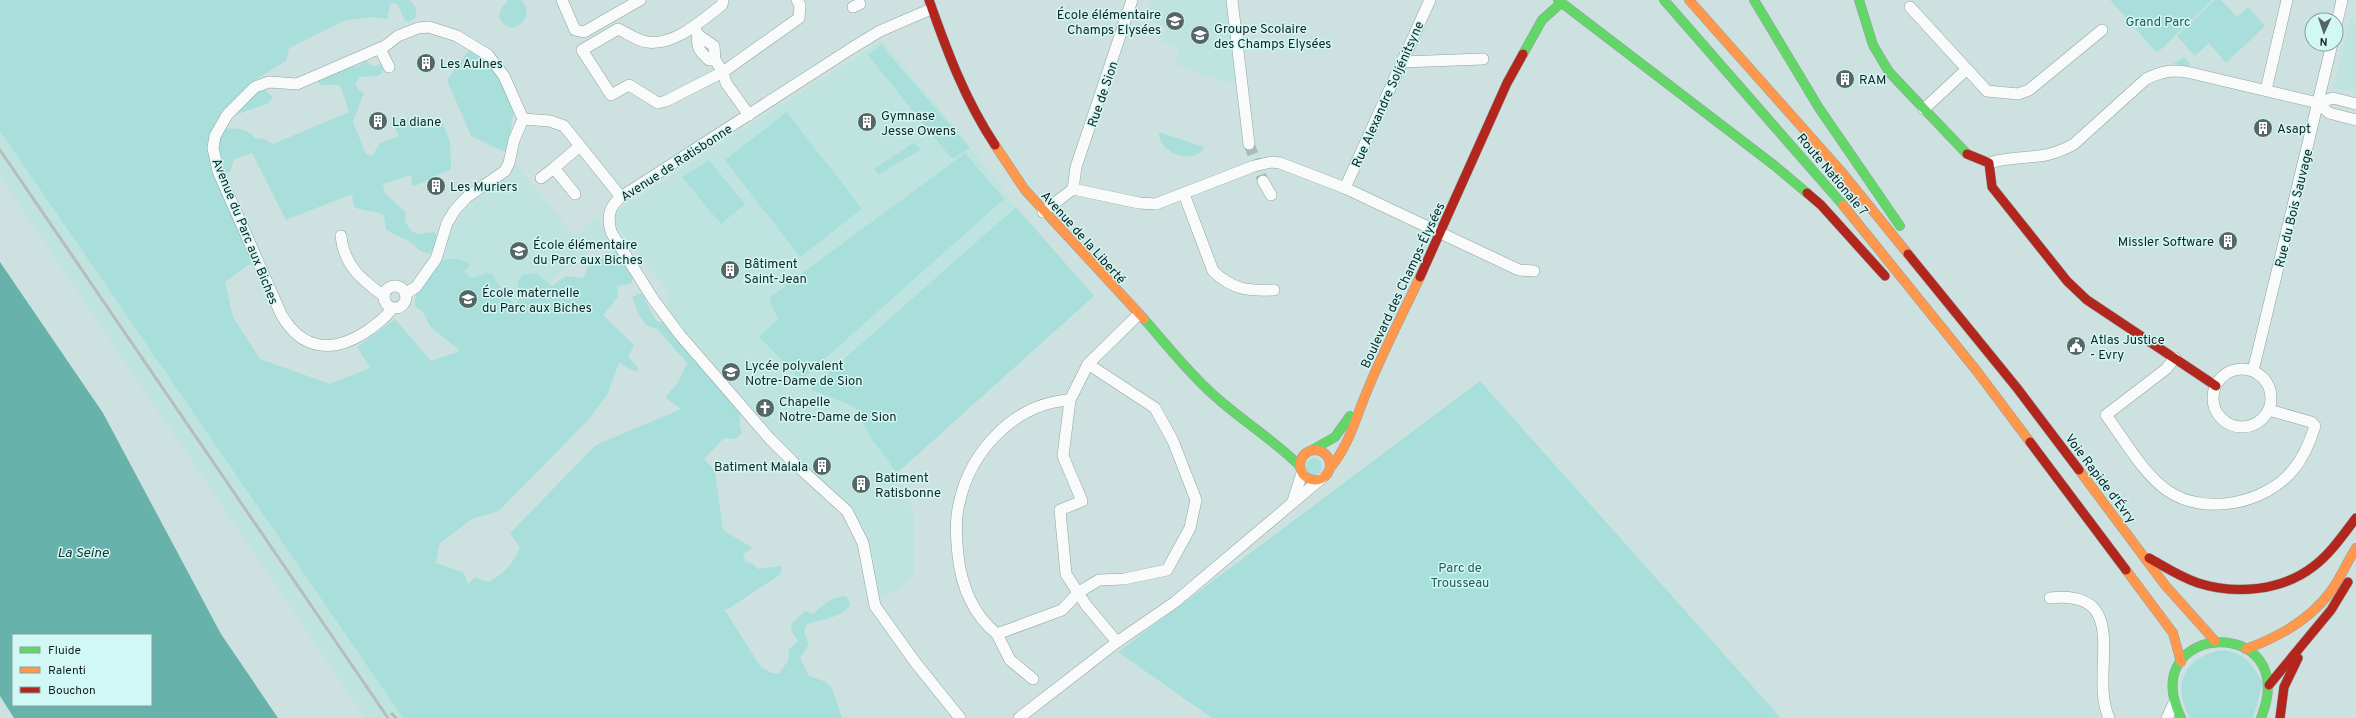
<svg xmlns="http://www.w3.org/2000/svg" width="2356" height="718" viewBox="0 0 2356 718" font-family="Overpass,sans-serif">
	<rect width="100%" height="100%" fill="#cde2e0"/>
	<g fill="#bfe4e0">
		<path d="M1152,0h80l10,82h-18l-50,-18 5,-16 -17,-6 3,-13 -2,-3 -18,-8z"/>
		<path d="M2350,19l6,1v73l-23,-5z"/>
		<path d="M882,40l77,92 57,75 78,89 -197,177 17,43v60l-17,15 -19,7 -29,-93 -51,-44 -112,-129 -18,-23 -3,-10 5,-4 -57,-72 2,-11 8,-5z"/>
		<path d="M0,131l403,587h-38l-365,-541z"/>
		<path d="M515,163l59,72 25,-18 9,21 -47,34 -116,115 8,-33 9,-6 -23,-15 -2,2 -17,-26 21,-42 9,-31 9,-19 16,-17 29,-20z"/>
	</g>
	<g fill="#a8dfda">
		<path d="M0,0h409c7,5 7,9 7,17l-7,5 -4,-1 -7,-16 -4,-2 -4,2 -3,14 -13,-2 -28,3 -57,28 -3,13 -32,20 19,16 -4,6 -34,12 -10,7v7c13,-1 21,-1 30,9l9,1 9,5 76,-32 -9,-27h-20l-3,-6 30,-15 8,3 6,-2 1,-5h3l8,6 10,-2 -1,9 -4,3 -18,1 -5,8 4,5 5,3 -11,29 13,32 6,2 8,-13 19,-7 -6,-11 17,-7 4,9 14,-6 1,1 12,-3 9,22 1,28 -34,16 -5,1 -1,-11 -28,9 2,9 21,20 -1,9 7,10 8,2 14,-2 4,5 -3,10 -6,7 -9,-3 -8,-8 -26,-13 -2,-15c-10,-5 -20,-3 -30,-8l-2,-13 -66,26 -34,-67 -18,6 -4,13 -10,3 32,74 -1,14 -26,19 8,35 27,42 70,25 40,-16 -13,-21 38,-28 36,42 29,-10 -30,-25 -7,-14 -8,-6c-1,-27 26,-60 55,-42l-6,8 8,6 15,-5 6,2 11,18 12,13 5,-12 -3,-5v-9l6,-6 12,-1 16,13 14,-10 17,2 10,-21h7l5,3 5,-2 5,-7 6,2 12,24 -2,7 -14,2 1,11 -15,18 31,30 -6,12 10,11v3l-6,-1 -13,-7 -12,32 -18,24 -90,92 -27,8 -32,24 -4,20 27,9 5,12 7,-7 13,5c16,-7 25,-19 32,-34l-10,-15 86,-88 85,-36 -16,-12 12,-13 10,-21 -30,-34 -11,-4 -7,-10 -7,-18 10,-4 14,28 14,3 70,83v19l2,7 -7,6 -11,-1 -20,21 11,12 8,59 30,18 -10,6 2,7 8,3 5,5 23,-3v8l-53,35h-4l37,58 11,6h7l9,-12 1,-12 9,-8 -6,-9 -1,-8 14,-13 9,3c9,-10 17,-16 31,-18l4,4 1,6c-11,12 -28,14 -43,18l-3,8 5,12 -9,14 9,18 17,6 6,6 10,30h-439l-403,-587z"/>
		<path d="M508,0h13c16,14 -8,43 -22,17l2,-8z"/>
		<path d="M2110,0h102l-55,53z"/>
		<path d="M2215,0h6l16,17 11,-10 17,19 -39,37 -17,-20 -14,13 -18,-20z"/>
		<path d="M881,45l89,103 -18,11 -84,-104z"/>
		<path d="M470,49l30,27 14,34 -7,43 -36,-17 -24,-56z"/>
		<path d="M2184,57l6,7 -3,2 -14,-2z"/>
		<path d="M787,112l75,97 -62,48 -75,-97z"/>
		<path d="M1159,132l45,15c-9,19 -46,7 -45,-15z"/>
		<path d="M915,142l5,8 -42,25 -4,-6z"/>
		<path d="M965,153l39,46 -203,181 -42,-43 20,-19 -5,-6 -5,-14z"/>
		<path d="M709,160l36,44 -24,20 -39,-47z"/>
		<path d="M1016,207l78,89 -197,177 -27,-36 -15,-30 -45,-18z"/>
		<path d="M1480,381l301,337h-569l-94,-66z"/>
		<circle cx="1314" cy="466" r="8"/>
		<path d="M2225,650c23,6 26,13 38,33l-10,35h-63c-20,-34 -4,-64 35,-68z"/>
	</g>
	<path fill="#68b2ac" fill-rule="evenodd" d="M0,262l103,151 118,221 57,84h-264l-14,-22zM13,635h138v70h-138z"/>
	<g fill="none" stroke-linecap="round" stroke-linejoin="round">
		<g stroke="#a8bcba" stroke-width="11" stroke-dasharray="11 5.5" stroke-linecap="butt">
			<path d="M1249,144l14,37"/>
			<path d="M394,718l2,-2"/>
		</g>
		<defs>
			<g id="street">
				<path d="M562,0l13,30 9,2 56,-32"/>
				<path d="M723,0l-1,5c-20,15 -47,41 -75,37 -9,-1 -20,-9 -29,-13l-36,21 29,45 18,-10 29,18 8,-2 57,-29 76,-54 1,-13 -3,-5"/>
				<path d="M1232,0l17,144"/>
				<path d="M853,7l7,-3"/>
				<path d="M1910,7l77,84 31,3 11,-4 73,-60"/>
				<path d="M931,9l-51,22 -28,17 -231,149c-12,10 -14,19 -10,35l42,67 27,36 90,104 23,23 54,49 16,32 12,63 40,56 45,56"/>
				<path d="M694,26l4,9 16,11 1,14 8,12 3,11 23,32"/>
				<path d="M2336,26l6,-26"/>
				<path d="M698,35c-2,12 2,17 11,25h6"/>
				<path d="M380,49l9,18"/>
				<path d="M1402,62l81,-3"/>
				<path d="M2266,90l21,-90"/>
				<path d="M2318,103l15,-5 23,6"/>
				<path d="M1924,109l43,-40"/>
				<path d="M523,119l27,2 14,5 57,71"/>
				<path d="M1989,163c32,-10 52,0 85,-19l72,-65c16,-8 28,-10 45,-6l127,30 11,10 27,7"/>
				<path d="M541,178l13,-10"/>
				<path d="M1263,181l8,14"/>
				<path d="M1345,188l85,-188"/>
				<path d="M1073,189l3,-22 56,-167"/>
				<path d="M575,194l-21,-26 26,-22"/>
				<path d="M1184,194l29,77c20,19 35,20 61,19"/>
				<path d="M1043,212l30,-23 66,14 17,1 98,-38 17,-4 9,1 65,25 174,82 15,1"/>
				<path d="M341,236c3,30 21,44 43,60"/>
				<circle cx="395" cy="297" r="11"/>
				<path d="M392,308c-5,9 -14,15 -22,21 -34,24 -67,24 -89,-15l-63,-143 -5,-23 2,-12 12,-21 28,-28 14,-5 28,2 88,-38 13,-10 20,-8 11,-1 28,9 31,19 16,21 19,43 -9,21 -5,23 -4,8 -38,26 -12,13 -8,13 -11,36 -20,28 -11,7"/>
				<path d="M2175,358l-9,11 -60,46c17,23 38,60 62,76 37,25 97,13 125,-21 11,-13 17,-28 22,-44l-4,-4 -42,-12"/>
				<circle cx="2242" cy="398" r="29"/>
				<path d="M2253,371l79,-327"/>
				<path d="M1070,400c-55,3 -100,51 -111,104 -4,16 -3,34 -1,51 3,30 15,60 39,79l65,-24 17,-18 20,-12 25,-1 43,-9 23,-42 6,-28 -23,-59 -18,-33 -67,-44"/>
				<path d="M1293,501l9,-28"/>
				<path d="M2050,598c85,-9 38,75 59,120"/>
				<path d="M997,634l13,26 23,19"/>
				<path d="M1117,642l-31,-37 -20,-31 -6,-64 22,-9 -19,-45 7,-56 18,-36 50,-49"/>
				<path d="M1019,718l98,-76 58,-40 147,-124"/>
				<path d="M2167,718l7,-15"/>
			</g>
			<g id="fast">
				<path d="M1558,0l217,166 32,27"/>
				<path d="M1664,0l179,205"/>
				<path d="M1754,0l65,108 81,118"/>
				<path d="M1859,0l14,45 16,27 78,82"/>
				<path d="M1523,54l19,-34 19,-17"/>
				<path d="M1144,319c23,26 47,57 73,79 27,24 58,43 83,68"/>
				<path d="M1312,450l23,-13 15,-21"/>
				<path d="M2181,718c-47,-98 122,-104 80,0"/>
			</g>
			<g id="slow">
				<path d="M1689,0l151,170 68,84"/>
				<path d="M995,145l30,45 119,129"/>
				<path d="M1843,205l133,165 54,72"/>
				<circle cx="1315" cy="465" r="15"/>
				<path d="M1330,468c19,-22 26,-51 37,-77 16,-39 35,-76 53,-114"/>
				<path d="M2079,470l86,115 50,56"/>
				<path d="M2126,570l47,63 8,29"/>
				<path d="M2246,649c33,-12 64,-29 85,-58 10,-14 16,-29 25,-43"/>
			</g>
			<g id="jam">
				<path d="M929,0c18,51 36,100 66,145"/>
				<path d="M1967,154l22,9 3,24 75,94 20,19 129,86"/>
				<path d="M1807,193l14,12 64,71"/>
				<path d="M1908,254l109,134 62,82"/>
				<path d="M1420,277l87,-194 16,-29"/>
				<path d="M2030,442l96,128"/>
				<path d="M2149,558c16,9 31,19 49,25 38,12 84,8 116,-17 17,-13 29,-31 42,-48"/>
				<path d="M2269,685l62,-75 17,-28"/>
				<path d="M2280,718l4,-31 14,-29"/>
			</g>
		</defs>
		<use href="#street" stroke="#91a2a0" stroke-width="12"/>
		<use href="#fast" stroke="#91a2a0" stroke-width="10"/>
		<use href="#slow" stroke="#91a2a0" stroke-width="10"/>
		<use href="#jam" stroke="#91a2a0" stroke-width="10"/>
		<use href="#street" stroke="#f8fbfa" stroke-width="11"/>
		<use href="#fast" stroke="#63d668" stroke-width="9"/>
		<use href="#slow" stroke="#ff974d" stroke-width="9"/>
		<use href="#jam" stroke="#b3261e" stroke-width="9"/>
		<path stroke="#b8bdbc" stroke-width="3" d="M0,150l388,568"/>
	</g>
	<defs>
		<symbol id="school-disc" viewBox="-11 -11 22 22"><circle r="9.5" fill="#556664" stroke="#d1f8f4"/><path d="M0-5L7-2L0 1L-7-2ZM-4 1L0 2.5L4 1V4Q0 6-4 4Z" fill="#fff"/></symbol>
		<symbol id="building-disc" viewBox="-11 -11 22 22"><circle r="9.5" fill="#556664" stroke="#d1f8f4"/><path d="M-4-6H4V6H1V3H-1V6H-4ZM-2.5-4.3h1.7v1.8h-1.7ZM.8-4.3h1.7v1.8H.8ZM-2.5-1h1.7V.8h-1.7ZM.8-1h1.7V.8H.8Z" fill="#fff"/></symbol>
		<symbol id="civic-disc" viewBox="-11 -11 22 22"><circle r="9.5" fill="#556664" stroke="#d1f8f4"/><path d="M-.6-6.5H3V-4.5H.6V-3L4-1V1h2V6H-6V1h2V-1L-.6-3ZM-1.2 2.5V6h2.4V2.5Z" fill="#fff"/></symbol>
		<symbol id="church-disc" viewBox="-11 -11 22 22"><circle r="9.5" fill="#556664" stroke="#d1f8f4"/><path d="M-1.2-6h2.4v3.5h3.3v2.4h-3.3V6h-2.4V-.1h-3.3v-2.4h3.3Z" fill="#fff"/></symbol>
	</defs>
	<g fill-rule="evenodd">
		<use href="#school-disc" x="1164" y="10" width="22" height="22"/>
		<use href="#school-disc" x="1189" y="24" width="22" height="22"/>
		<use href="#building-disc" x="415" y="52" width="22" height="22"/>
		<use href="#building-disc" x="1834" y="68" width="22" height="22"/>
		<use href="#building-disc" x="367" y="110" width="22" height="22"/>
		<use href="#building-disc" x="856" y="111" width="22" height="22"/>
		<use href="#building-disc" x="2252" y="117" width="22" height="22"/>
		<use href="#building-disc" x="425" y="175" width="22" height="22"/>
		<use href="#building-disc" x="2217" y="230" width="22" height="22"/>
		<use href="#school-disc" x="508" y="240" width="22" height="22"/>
		<use href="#building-disc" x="719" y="259" width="22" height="22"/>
		<use href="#school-disc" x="457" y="288" width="22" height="22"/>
		<use href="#civic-disc" x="2065" y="335" width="22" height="22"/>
		<use href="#school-disc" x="720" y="361" width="22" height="22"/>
		<use href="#church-disc" x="754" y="397" width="22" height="22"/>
		<use href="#building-disc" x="811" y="455" width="22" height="22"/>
		<use href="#building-disc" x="850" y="473" width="22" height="22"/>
	</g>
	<g text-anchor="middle" stroke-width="3" stroke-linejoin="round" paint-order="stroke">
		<g font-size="13" fill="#142322" stroke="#d1f8f4" text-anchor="start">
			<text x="1161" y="19" text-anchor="end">École élémentaire<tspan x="1161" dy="15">Champs Elysées</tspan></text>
			<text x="1214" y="33">Groupe Scolaire<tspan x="1214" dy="15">des Champs Elysées</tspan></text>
			<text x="440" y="68">Les Aulnes</text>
			<text x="1859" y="84">RAM</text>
			<text x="881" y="120">Gymnase<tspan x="881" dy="15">Jesse Owens</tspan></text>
			<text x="392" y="126">La diane</text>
			<text x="2277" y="133">Asapt</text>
			<text x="450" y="191">Les Muriers</text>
			<text x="2214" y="246" text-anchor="end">Missler Software</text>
			<text x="533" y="249">École élémentaire<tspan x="533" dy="15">du Parc aux Biches</tspan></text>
			<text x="744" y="268">Bâtiment<tspan x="744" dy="15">Saint-Jean</tspan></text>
			<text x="482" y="297">École maternelle<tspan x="482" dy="15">du Parc aux Biches</tspan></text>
			<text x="2090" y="344">Atlas Justice<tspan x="2090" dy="15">- Evry</tspan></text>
			<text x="745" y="370">Lycée polyvalent<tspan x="745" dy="15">Notre-Dame de Sion</tspan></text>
			<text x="779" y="406">Chapelle<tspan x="779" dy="15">Notre-Dame de Sion</tspan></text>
			<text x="808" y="471" text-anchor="end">Batiment Malala</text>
			<text x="875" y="482">Batiment<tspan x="875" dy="15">Ratisbonne</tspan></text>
		</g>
		<g font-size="13" fill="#265b56" stroke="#d1f8f4">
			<text x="2158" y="26">Grand Parc</text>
			<text x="1460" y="572">Parc de<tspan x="1460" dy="15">Trousseau</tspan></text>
		</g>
		<g font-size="13" fill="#142322" stroke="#d1f8f4">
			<text transform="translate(1102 94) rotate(-71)" y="5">Rue de Sion</text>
			<text transform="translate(1387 94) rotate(-66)" y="5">Rue Alexandre Soljénitsyne</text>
			<text transform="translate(676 162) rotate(-33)" y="5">Avenue de Ratisbonne</text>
			<text transform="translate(1833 174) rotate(50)" y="5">Route Nationale 7</text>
			<text transform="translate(2293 208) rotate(-76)" y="5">Rue du Bois Sauvage</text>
			<text transform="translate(246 231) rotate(68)" y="5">Avenue du Parc aux Biches</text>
			<text transform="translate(1084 237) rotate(48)" y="5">Avenue de la Liberté</text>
			<text transform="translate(1402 285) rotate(-65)" y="5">Boulevard des Champs-Élysées</text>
			<text transform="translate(2101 478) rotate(53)" y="5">Voie Rapide d'Évry</text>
		</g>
		<g font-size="14" font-style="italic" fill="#1b312f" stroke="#d1f8f4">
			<text x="83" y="557">La Seine</text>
		</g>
	</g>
	<rect x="12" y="634" width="140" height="72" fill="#d1f8f4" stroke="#85a3a0"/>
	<rect x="20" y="647" width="20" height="6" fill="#63d668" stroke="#85a3a0"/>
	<text x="48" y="654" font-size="12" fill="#142322">Fluide</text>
	<rect x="20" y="667" width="20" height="6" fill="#ff974d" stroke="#85a3a0"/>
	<text x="48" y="674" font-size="12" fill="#142322">Ralenti</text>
	<rect x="20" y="687" width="20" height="6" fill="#b3261e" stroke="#85a3a0"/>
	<text x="48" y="694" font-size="12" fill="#142322">Bouchon</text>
	<g transform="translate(2324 32) rotate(183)"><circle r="19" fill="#d1f8f4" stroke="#85a3a0"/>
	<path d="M0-3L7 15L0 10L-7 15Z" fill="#556664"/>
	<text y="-6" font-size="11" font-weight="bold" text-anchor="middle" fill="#142322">N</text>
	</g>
</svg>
